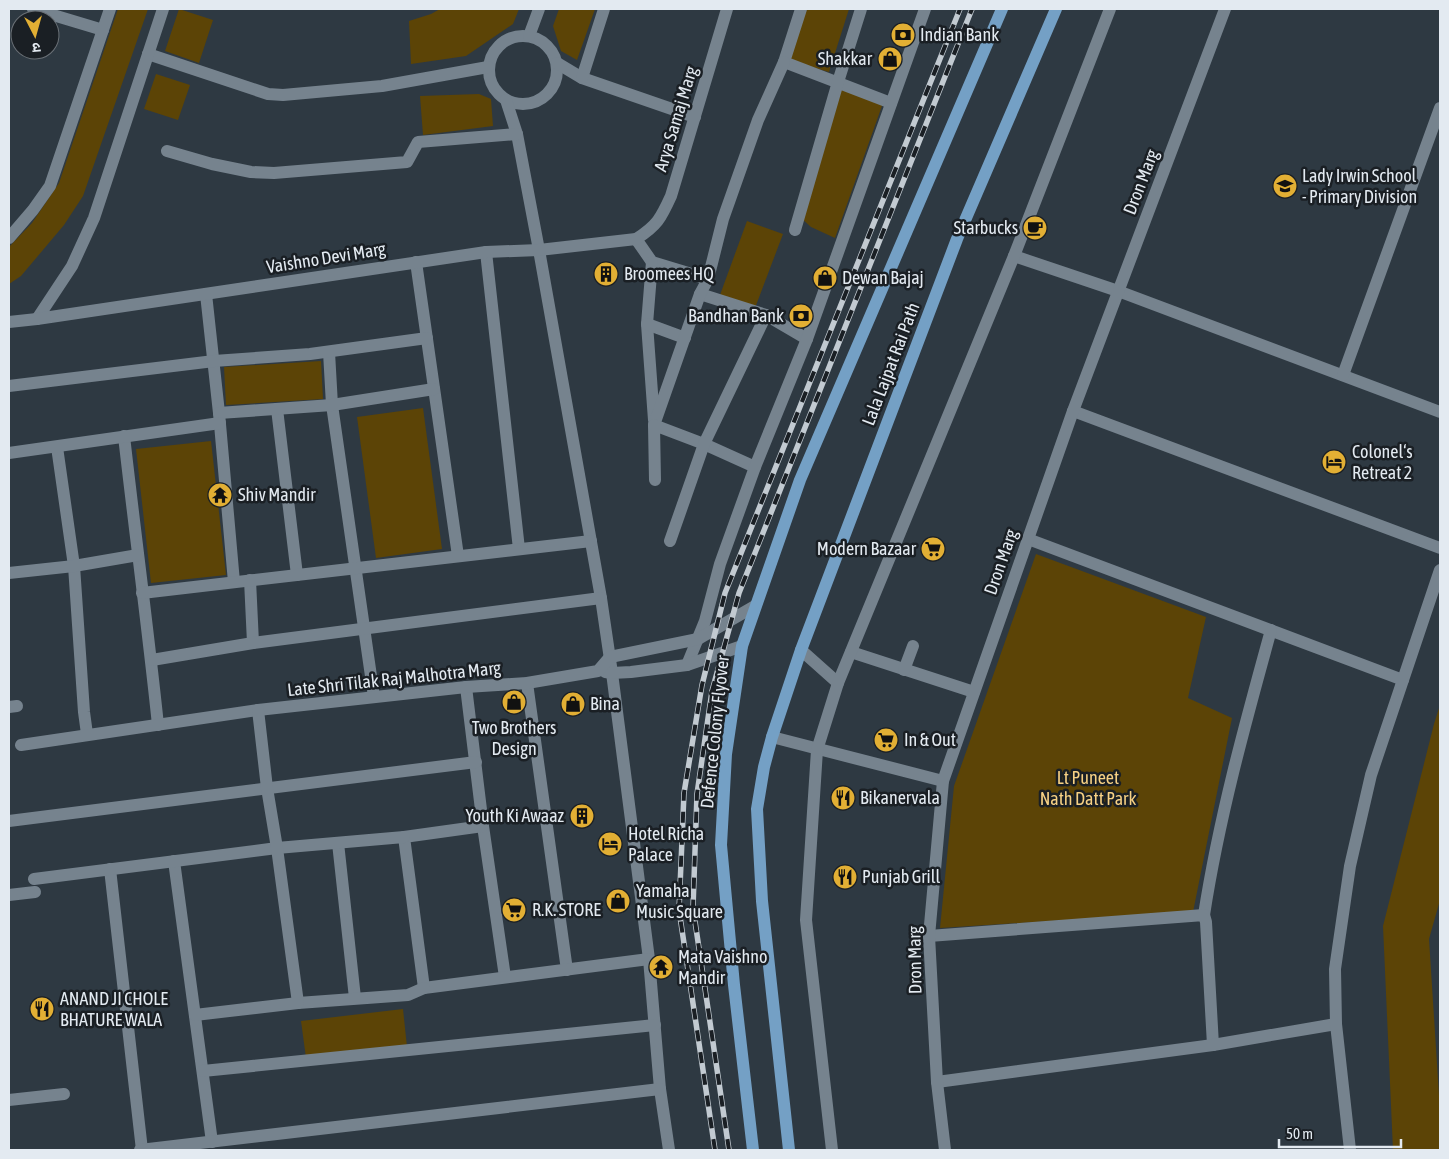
<svg xmlns="http://www.w3.org/2000/svg" width="1449" height="1159" viewBox="0 0 1449 1159" font-family="'Asap Condensed','Noto Sans Devanagari',sans-serif">
	<rect width="100%" height="100%" fill="#2e3942"/>
	<g fill="#5c4406">
		<path d="M118,9h30l-65,187 -19,29 -43,51 -12,8v-37l23,-24 27,-40z"/>
		<path d="M179,9l34,11 -14,43 -34,-12z"/>
		<path d="M440,9h79l-6,15 -47,32 -55,8 -2,-43 22,-7z"/>
		<path d="M559,9h36l-18,51 -16,-9 -8,-25z"/>
		<path d="M805,9h44l-20,63 -42,-12z"/>
		<path d="M156,74l34,11 -12,35 -34,-11z"/>
		<path d="M836,86l47,17 -48,135 -24,-11 -11,-10z"/>
		<path d="M479,94l12,5 2,27 -70,9 -3,-39z"/>
		<path d="M747,221l36,13 -28,74 -35,-13z"/>
		<path d="M321,361l2,38 -97,6 -2,-38z"/>
		<path d="M423,408l19,141 -66,9 -19,-141z"/>
		<path d="M211,441l15,134 -75,8 -15,-134z"/>
		<path d="M1036,554l170,63 -18,81 44,20 -39,194 -253,16 14,-142z"/>
		<path d="M1440,705v195l-11,39 11,172v39h-47l-10,-224 51,-202z"/>
		<path d="M403,1009l4,38 -101,11 -5,-37z"/>
	</g>
	<g fill="none" stroke-linecap="round" stroke-linejoin="round">
		<g stroke="#76838e" stroke-width="12">
			<path d="M33,9l70,21"/>
			<path d="M801,9l-17,53 107,41"/>
			<circle cx="523" cy="70" r="34"/>
			<path d="M529,36l10,-27"/>
			<path d="M148,54l120,40 15,1 99,-9 106,-19"/>
			<path d="M557,63l25,15 113,39"/>
			<path d="M582,78l22,-69"/>
			<path d="M506,100l11,34 22,116 62,348 11,75 37,286 11,130 9,61"/>
			<path d="M167,151l45,13 39,8 23,1 133,-11 11,-20 99,-8"/>
			<path d="M795,230l43,-148 23,-73"/>
			<path d="M9,238l24,-28 17,-24 60,-177"/>
			<path d="M636,239l16,23 56,17"/>
			<path d="M486,252l33,297"/>
			<path d="M1014,256l104,35 322,121"/>
			<path d="M416,262l42,294"/>
			<path d="M652,262l-5,62 7,96"/>
			<path d="M206,294l13,119 15,169"/>
			<path d="M700,294l66,21 41,24"/>
			<path d="M37,319l35,-53 22,-48 69,-209"/>
			<path d="M9,322l28,-3 449,-67 53,-2 97,-11c21,-13 25,-21 35,-43l56,-187"/>
			<path d="M647,324l38,14"/>
			<path d="M329,352l3,53 42,292"/>
			<path d="M1343,375l97,-267"/>
			<path d="M9,386l205,-25 96,-7 117,-16"/>
			<path d="M277,409l20,166"/>
			<path d="M1073,411l367,137"/>
			<path d="M219,413l113,-8 102,-16"/>
			<path d="M654,425l46,-131 8,-15 15,-60 35,-99 26,-58"/>
			<path d="M124,436c11,97 24,193 34,289"/>
			<path d="M57,447l17,119 10,146 3,22"/>
			<path d="M9,453l211,-30"/>
			<path d="M655,480l-1,-55 50,19 51,23"/>
			<path d="M1028,539l375,141"/>
			<path d="M670,541l34,-97 62,-129"/>
			<path d="M9,573l65,-7 64,-11"/>
			<path d="M250,580l3,63"/>
			<path d="M142,593l449,-52"/>
			<path d="M801,650l37,33"/>
			<path d="M851,652l123,40"/>
			<path d="M152,660l101,-17 348,-45"/>
			<path d="M687,665l18,-44 15,-57 35,-97 52,-128 118,-330"/>
			<path d="M904,670l9,-24"/>
			<path d="M605,672l7,1 19,-1 56,-7 55,-19"/>
			<path d="M527,683l40,287"/>
			<path d="M466,687l17,139 22,151"/>
			<path d="M9,707l8,-1"/>
			<path d="M772,737l171,44"/>
			<path d="M21,745l237,-35 208,-23 61,-4 71,-12 12,-14 88,-18 57,-33"/>
			<path d="M9,821l467,-59"/>
			<path d="M483,826l-79,11 20,151 225,-29"/>
			<path d="M338,843l17,155"/>
			<path d="M174,861l38,281"/>
			<path d="M110,869l32,281"/>
			<path d="M34,879l243,-31 127,-11"/>
			<path d="M9,895l26,-3"/>
			<path d="M1204,915c15,-97 41,-191 67,-285"/>
			<path d="M929,936l275,-21 2,7 7,123"/>
			<path d="M298,1003l110,-8 16,-7"/>
			<path d="M195,1015l103,-12 -21,-155 -10,-60 -9,-78"/>
			<path d="M203,1071l452,-46"/>
			<path d="M937,1082l276,-37 123,-21"/>
			<path d="M9,1100l55,-6"/>
			<path d="M140,1150l520,-61"/>
			<path d="M832,1150l-26,-230 11,-170 21,-67 176,-427 96,-247"/>
			<path d="M945,1150l-8,-68 -8,-146 14,-155 130,-370 152,-402"/>
			<path d="M1350,1150l-14,-126 -1,-55 15,-103 21,-91 69,-205"/>
		</g>
		<g stroke="#74a0c5" stroke-width="12">
			<path d="M753,1150l-19,-165 -13,-140 5,-91 16,-108 58,-166 202,-471"/>
			<path d="M789,1150l-27,-249 -5,-92 7,-42 8,-30 29,-87 156,-411 99,-230"/>
		</g>
		<defs>
			<g id="rail">
				<path d="M715,1150l-36,-240 5,-117 18,-108 23,-92 235,-584"/>
				<path d="M729,1150l-36,-242 4,-114 15,-103 27,-98 233,-584"/>
			</g>
		</defs>
		<use href="#rail" stroke="#c2cad1" stroke-width="5.5"/>
		<use href="#rail" stroke="#1a1f24" stroke-width="4" stroke-dasharray="11" stroke-linecap="butt"/>
	</g>
	<defs>
		<symbol id="bank-disc" viewBox="-11 -11 22 22"><circle r="9.5" fill="#e2af34" stroke="#1a1f24"/><path d="M-6-4H6V4H-6ZM0-2.3a2.3 2.3 0 1 0 0 4.6a2.3 2.3 0 1 0 0-4.6Z" fill="#111"/></symbol>
		<symbol id="shop-disc" viewBox="-11 -11 22 22"><circle r="9.5" fill="#e2af34" stroke="#1a1f24"/><path d="M-5-2.5h2.3a2.7 3.5 0 0 1 5.4 0H5L5.5 6h-11ZM-1.5-2.5h3a1.5 2.3 0 0 0-3 0Z" fill="#111"/></symbol>
		<symbol id="school-disc" viewBox="-11 -11 22 22"><circle r="9.5" fill="#e2af34" stroke="#1a1f24"/><path d="M0-5L7-2L0 1L-7-2ZM-4 1L0 2.5L4 1V4Q0 6-4 4Z" fill="#111"/></symbol>
		<symbol id="cafe-disc" viewBox="-11 -11 22 22"><circle r="9.5" fill="#e2af34" stroke="#1a1f24"/><path d="M-5.5-4.5H6V0H3Q3 3.5 0 3.5H-2.5Q-5.5 3.5-5.5 0ZM3-3.2v2h1.7v-2ZM-6 4.5H4V6H-6Z" fill="#111"/></symbol>
		<symbol id="building-disc" viewBox="-11 -11 22 22"><circle r="9.5" fill="#e2af34" stroke="#1a1f24"/><path d="M-4-6H4V6H1V3H-1V6H-4ZM-2.5-4.3h1.7v1.8h-1.7ZM.8-4.3h1.7v1.8H.8ZM-2.5-1h1.7V.8h-1.7ZM.8-1h1.7V.8H.8Z" fill="#111"/></symbol>
		<symbol id="hotel-disc" viewBox="-11 -11 22 22"><circle r="9.5" fill="#e2af34" stroke="#1a1f24"/><path d="M-6-4.5h1.5V1H6V5H4.5V3h-9V5H-6ZM-4 0a1.8 1.8 0 1 1 3.6 0ZM.5 0V-2.5h3Q6-2.5 6 0Z" fill="#111"/></symbol>
		<symbol id="temple-disc" viewBox="-11 -11 22 22"><circle r="9.5" fill="#e2af34" stroke="#1a1f24"/><path d="M0-6L5-2H3V0L6.5 2.5H4V6H1.5V3h-3V6H-4V2.5H-6.5L-3 0V-2H-5Z" fill="#111"/></symbol>
		<symbol id="supermarket-disc" viewBox="-11 -11 22 22"><circle r="9.5" fill="#e2af34" stroke="#1a1f24"/><path d="M-6-5.5h2.5l.6 2H6L4.5 2H-2.5L-4.4-4H-6ZM-1.5 3.2a1.3 1.3 0 1 0 .1 0ZM3 3.2a1.3 1.3 0 1 0 .1 0Z" fill="#111"/></symbol>
		<symbol id="restaurant-disc" viewBox="-11 -11 22 22"><circle r="9.5" fill="#e2af34" stroke="#1a1f24"/><path d="M-5-6h1v4h1v-4h1v4h1v-4h1v5L-1.5 .5V6h-2V.5L-5-1ZM5-6V6H3V1.5H1.5Q1.5-4 5-6Z" fill="#111"/></symbol>
	</defs>
	<g fill-rule="evenodd">
		<use href="#bank-disc" x="889" y="21" width="28" height="28"/>
		<use href="#shop-disc" x="876" y="45" width="28" height="28"/>
		<use href="#school-disc" x="1271" y="172" width="28" height="28"/>
		<use href="#cafe-disc" x="1021" y="214" width="28" height="28"/>
		<use href="#building-disc" x="592" y="260" width="28" height="28"/>
		<use href="#shop-disc" x="811" y="264" width="28" height="28"/>
		<use href="#bank-disc" x="787" y="302" width="28" height="28"/>
		<use href="#hotel-disc" x="1320" y="448" width="28" height="28"/>
		<use href="#temple-disc" x="206" y="481" width="28" height="28"/>
		<use href="#supermarket-disc" x="919" y="535" width="28" height="28"/>
		<use href="#shop-disc" x="500" y="688" width="28" height="28"/>
		<use href="#shop-disc" x="559" y="690" width="28" height="28"/>
		<use href="#supermarket-disc" x="872" y="726" width="28" height="28"/>
		<use href="#restaurant-disc" x="829" y="784" width="28" height="28"/>
		<use href="#building-disc" x="568" y="802" width="28" height="28"/>
		<use href="#hotel-disc" x="596" y="830" width="28" height="28"/>
		<use href="#restaurant-disc" x="831" y="863" width="28" height="28"/>
		<use href="#shop-disc" x="604" y="887" width="28" height="28"/>
		<use href="#supermarket-disc" x="500" y="896" width="28" height="28"/>
		<use href="#temple-disc" x="647" y="953" width="28" height="28"/>
		<use href="#restaurant-disc" x="28" y="995" width="28" height="28"/>
	</g>
	<g text-anchor="middle" stroke-width="5" stroke-linejoin="round" paint-order="stroke">
		<g font-size="18" fill="#e3eaf1" stroke="#1a1f24" text-anchor="start">
			<text x="920" y="41">Indian Bank</text>
			<text x="872" y="65" text-anchor="end">Shakkar</text>
			<text x="1302" y="182">Lady Irwin School<tspan x="1302" dy="21">- Primary Division</tspan></text>
			<text x="1018" y="234" text-anchor="end">Starbucks</text>
			<text x="624" y="280">Broomees HQ</text>
			<text x="842" y="284">Dewan Bajaj</text>
			<text x="784" y="322" text-anchor="end">Bandhan Bank</text>
			<text x="1352" y="458">Colonel‘s<tspan x="1352" dy="21">Retreat 2</tspan></text>
			<text x="238" y="501">Shiv Mandir</text>
			<text x="916" y="555" text-anchor="end">Modern Bazaar</text>
			<text x="590" y="710">Bina</text>
			<text x="514" y="734" text-anchor="middle">Two Brothers<tspan x="514" dy="21">Design</tspan></text>
			<text x="904" y="746">In &amp; Out</text>
			<text x="860" y="804">Bikanervala</text>
			<text x="564" y="822" text-anchor="end">Youth Ki Awaaz</text>
			<text x="628" y="840">Hotel Richa<tspan x="628" dy="21">Palace</tspan></text>
			<text x="862" y="883">Punjab Grill</text>
			<text x="636" y="897">Yamaha<tspan x="636" dy="21">Music Square</tspan></text>
			<text x="532" y="916">R.K. STORE</text>
			<text x="678" y="963">Mata Vaishno<tspan x="678" dy="21">Mandir</tspan></text>
			<text x="60" y="1005">ANAND JI CHOLE<tspan x="60" dy="21">BHATURE WALA</tspan></text>
		</g>
		<g font-size="18" fill="#e3eaf1" stroke="#1a1f24">
			<text transform="translate(676 119) rotate(-73)" y="6">Arya Samaj Marg</text>
			<text transform="translate(1141 182) rotate(-69)" y="6">Dron Marg</text>
			<text transform="translate(326 258) rotate(-9)" y="6">Vaishno Devi Marg</text>
			<text transform="translate(891 364) rotate(-69)" y="6">Lala Lajpat Rai Path</text>
			<text transform="translate(1001 562) rotate(-71)" y="6">Dron Marg</text>
			<text transform="translate(394 679) rotate(-6)" y="6">Late Shri Tilak Raj Malhotra Marg</text>
			<text transform="translate(715 732) rotate(-84)" y="6">Defence Colony Flyover</text>
			<text transform="translate(915 960) rotate(-91)" y="6">Dron Marg</text>
		</g>
		<g font-size="18" fill="#f7d184" stroke="#1a1f24">
			<text x="1088" y="784">Lt Puneet<tspan x="1088" dy="21">Nath Datt Park</tspan></text>
		</g>
	</g>
	<rect width="1449" height="1159" fill="none" stroke="#e3eaf1" stroke-width="20"/>
	<g transform="translate(35 35) rotate(174)"><circle r="24" fill="#1a1f24" stroke="#6a7076"/>
	<path d="M0-4L9 19L0 12L-9 19Z" fill="#e2af34"/>
	<text y="-8" font-size="14" font-weight="bold" text-anchor="middle" fill="#e3eaf1">उ</text>
	</g>
	<path d="M1279 1139v8h122v-8" fill="none" stroke="#e3eaf1" stroke-width="2.5"/>
	<text x="1286" y="1139" font-size="15" fill="#e3eaf1" stroke="#1a1f24" stroke-width="4" paint-order="stroke">50 m</text>
</svg>
